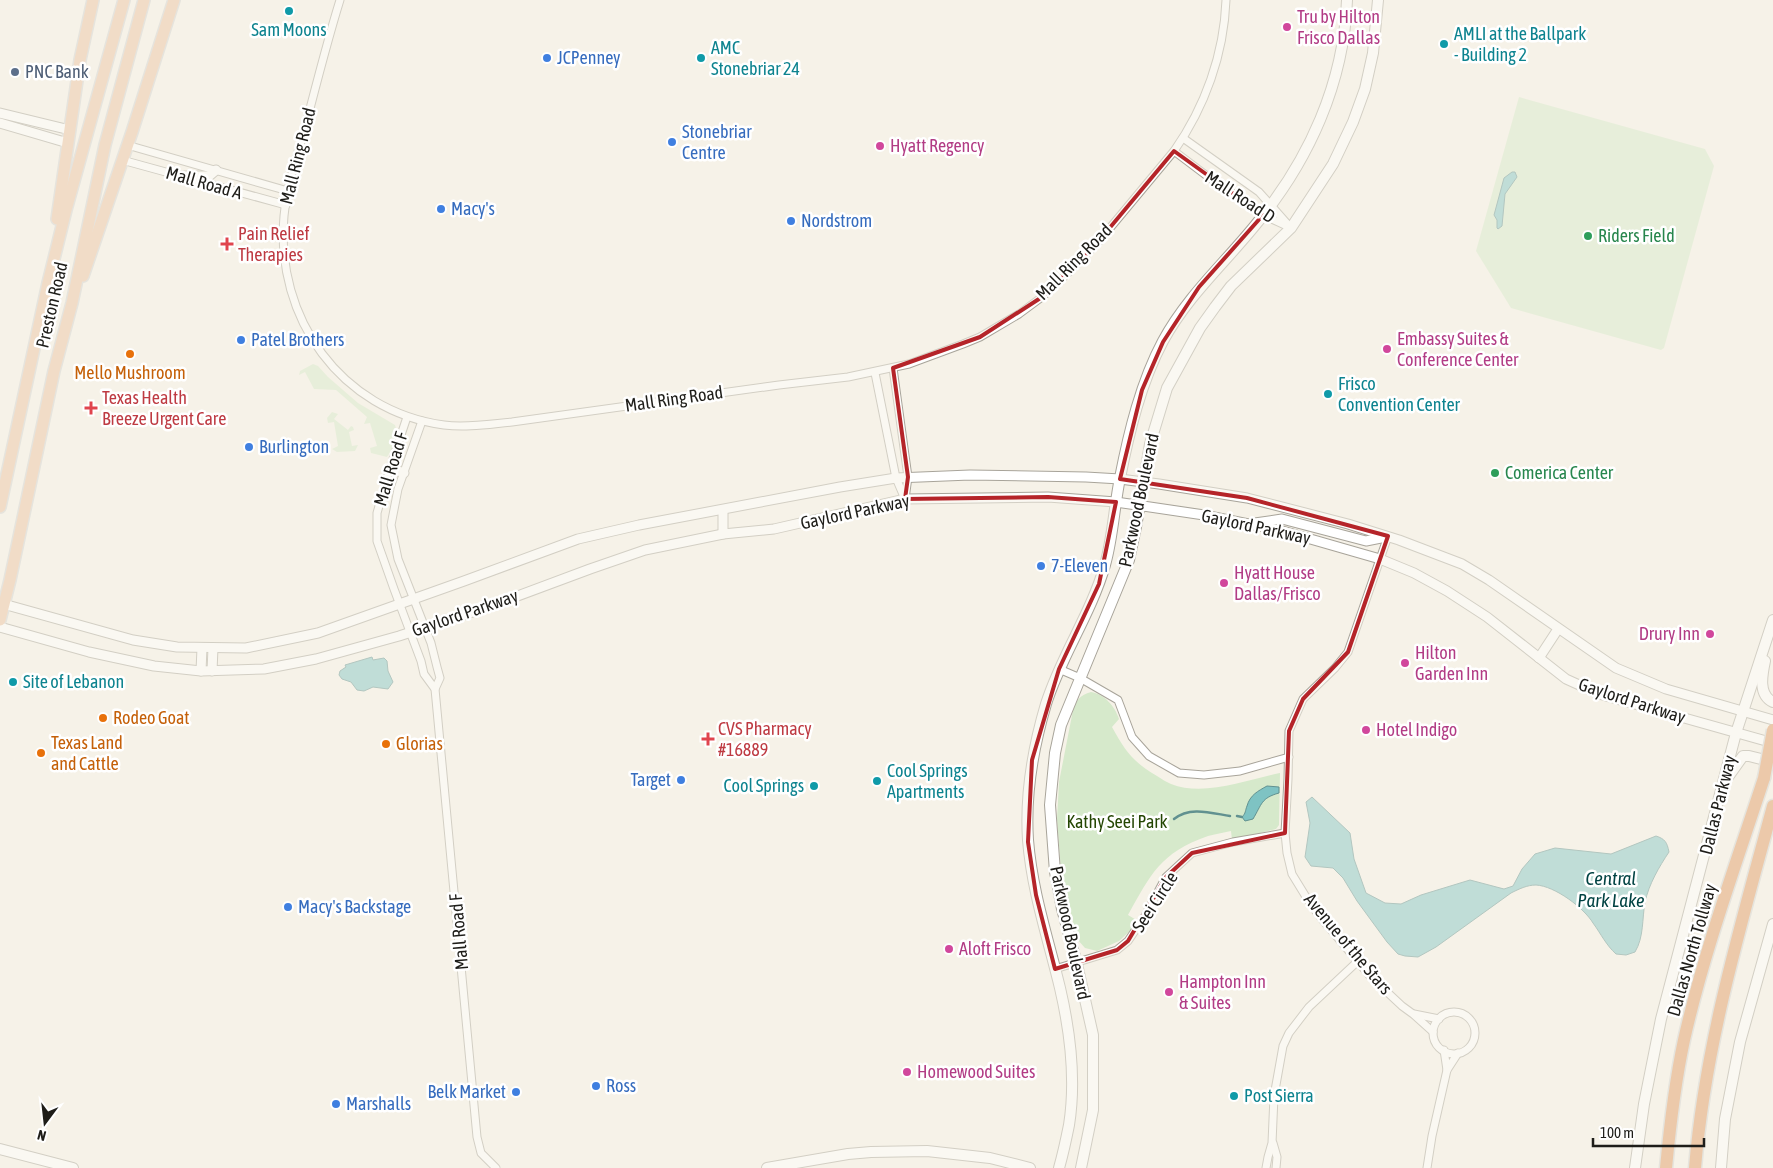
<svg xmlns="http://www.w3.org/2000/svg" width="1773" height="1168" viewBox="0 0 1773 1168" font-family="'Asap Condensed',sans-serif">
	<rect width="100%" height="100%" fill="#f6f2e8"/>
	<g fill="#d6e9cb">
		<path d="M1519,97l186,52 9,17 -50,182 -3,2 -150,-42 -35,-57z"/>
		<path d="M313,364l5,2 10,11 30,26 37,22c4,9 -2,24 -8,32l-16,-4 -1,-5 7,-2 -7,-23 -6,1 3,-7 -31,-27 -22,-1 -9,-17 -6,3 1,-4z"/>
		<path d="M332,412l6,2 -4,5 14,11 3,-4 2,1 1,3 -5,2 3,14 6,-1 -3,6 -18,1 -5,-3 6,-3 -4,-24 -6,1 -1,-5z"/>
		<path d="M1091,692c13,2 24,14 28,27l-7,8c13,24 21,35 45,49 5,3 9,6 14,8 33,13 75,-4 109,-11l-1,52 -3,4 -44,11 -1,-9c-8,2 -16,3 -23,5 -48,17 -57,38 -80,79l10,6 -6,8 -13,12 -22,10 -12,-3 -8,-9 -16,-68 -4,-52 2,-37 14,-72c3,-10 7,-15 18,-18z"/>
	</g>
	<g fill="#7ec3c3" stroke="#619190">
		<path d="M1512,172h3l2,5 -12,17 -3,32 -4,3 -1,-1v-8l-3,-5 10,-37z"/>
		<path d="M372,657l1,3 11,-2 3,3 1,10 5,11 -5,7 -15,-2 -9,4 -7,-1 -6,-8 -9,-3 -3,-4 1,-4 6,-4 -1,-2z"/>
		<path d="M1267,786l12,1v6c-18,5 -17,11 -26,26l-8,2 -3,-4c4,-4 3,-6 5,-11 3,-11 11,-15 20,-20z"/>
		<path d="M1312,797l38,36 4,26 12,34 19,10 16,1 20,-9 49,-15 34,9 9,-3 9,-17 13,-15 20,-6 56,6 45,-18c9,3 11,6 13,16 -10,15 -20,32 -24,50 -3,17 -1,35 -10,50l-9,3 -10,-1c-10,-9 -15,-20 -23,-31 -9,-15 -38,-37 -57,-38 -9,0 -17,4 -25,8l-75,54 -18,10 -13,-1 -7,-2 -11,-12 -30,-41 -14,-23 -10,-10 -22,-2 -6,-9 5,-34 -4,-21z"/>
	</g>
	<g fill="none" stroke-linecap="round" stroke-linejoin="round">
		<g stroke="#619190" stroke-width="2.5">
			<path d="M1237,816l5,1"/>
			<path d="M1174,819c16,-13 37,-6 56,-3"/>
		</g>
		<defs>
			<g id="minor">
				<path d="M340,0c-13,42 -24,85 -35,128 -8,28 -18,58 -21,88 -9,102 57,195 160,209 23,3 46,-1 68,-3l267,-37 69,-8 61,-13 54,-20 17,-7 39,-23 23,-17 27,-25 31,-32 74,-89c31,-44 50,-97 52,-151"/>
				<path d="M1183,138l76,54 32,36"/>
				<path d="M127,145l161,46"/>
				<path d="M1174,151l41,31"/>
				<path d="M122,160l164,45"/>
				<path d="M1224,187l39,28 24,11"/>
				<path d="M893,368l15,109 -3,22"/>
				<path d="M875,373l21,105 9,21"/>
				<path d="M407,417l-17,51 -13,45v28l17,48 27,72 3,13 11,15 42,448 4,16 15,15"/>
				<path d="M422,421l-24,68 -7,36 7,34 33,84 6,24 3,11 -5,11"/>
				<path d="M1388,536l-40,116 -13,16 -32,31 -14,32 -1,48 -3,54 2,20 5,21 19,31 11,14 48,57 32,30 11,8 20,18"/>
				<path d="M1059,669l21,9 38,22 14,37 17,19 30,17 25,2 36,-4 49,-14"/>
				<path d="M1055,969l62,-19 11,-9 17,-25 21,-39 26,-24 41,-11 52,-9"/>
				<circle cx="1454" cy="1033" r="21"/>
				<path d="M1414,1014l25,5"/>
				<path d="M1444,1050l3,20"/>
				<path d="M1273,1143l4,14 -1,11"/>
				<path d="M1266,1168l2,-11 4,-14 2,-47 9,-50 6,-13 20,-26 49,-46"/>
				<path d="M1427,1168l5,-32 15,-66 11,-17"/>
			</g>
			<g id="tertiary">
				<path d="M0,113l70,17"/>
				<path d="M0,123l68,20"/>
				<path d="M178,176h31l7,-6"/>
				<path d="M1215,182l9,5"/>
				<path d="M390,468l14,5"/>
				<path d="M723,510v24"/>
				<path d="M1255,523l27,-4 84,22 20,-4"/>
				<path d="M0,603l133,37 44,7 69,1 72,-15 146,-52 114,-42 61,-14 201,-38 56,-9 74,-3 116,2 34,2 39,5 88,14 101,26 51,16 63,24 27,16 127,88 50,21 107,31"/>
				<path d="M0,627l89,25 65,14 47,5 63,-2 52,-10 83,-23 89,-29 102,-38 55,-19 78,-16 51,-5 131,-30 143,-2 68,5 88,13 75,15 101,29 34,14 33,18 40,26 79,62 33,15 174,49"/>
				<path d="M1539,658l19,-29"/>
				<path d="M201,671l1,-23"/>
				<path d="M212,671l1,-23"/>
			</g>
			<g id="secondary">
				<path d="M1765,661c-3,14 -7,34 8,41"/>
				<path d="M1728,777l15,-21h6l24,6"/>
				<path d="M0,1149l73,19"/>
				<path d="M767,1168l81,-14 23,-2 56,-1 63,7 40,10"/>
				<path d="M1059,1168c4,-14 7,-28 10,-43 7,-44 1,-94 -9,-137 -12,-50 -28,-97 -32,-148 -3,-46 5,-92 18,-136 15,-48 45,-90 59,-139 8,-28 9,-58 15,-87 9,-46 21,-96 43,-137 25,-46 62,-78 94,-118 52,-63 87,-140 90,-223"/>
				<path d="M1081,1168l12,-58v-75l-16,-71 -15,-55 -7,-37 -5,-67 5,-52 6,-28 68,-165 7,-33 14,-83 17,-56 33,-60 15,-21 16,-21 60,-58 42,-64 20,-42 12,-33 8,-36 5,-53"/>
				<path d="M1635,1168l9,-64 17,-85 75,-286 37,-113"/>
				<path d="M1721,1168l4,-49 15,-77 33,-118"/>
			</g>
			<g id="primary">
				<path d="M57,219l23,-159 13,-60"/>
				<path d="M83,276l49,-144 42,-132"/>
				<path d="M0,507l48,-224 18,-73 58,-210"/>
				<path d="M0,620l10,-40 44,-209 18,-68 33,-158 39,-145"/>
			</g>
			<g id="motorway">
				<path d="M1666,1168c4,-43 9,-86 18,-128 20,-89 52,-176 80,-262"/>
				<path d="M1695,1168c10,-124 46,-243 78,-362"/>
			</g>
		</defs>
		<use href="#minor" stroke="#a8a49a" stroke-width="9"/>
		<use href="#tertiary" stroke="#a8a49a" stroke-width="11"/>
		<use href="#secondary" stroke="#a8a49a" stroke-width="12"/>
		<use href="#primary" stroke="#d2d2d1" stroke-width="14"/>
		<use href="#motorway" stroke="#d2d2d1" stroke-width="15"/>
		<use href="#minor" stroke="#fff" stroke-width="7"/>
		<use href="#tertiary" stroke="#fff" stroke-width="9"/>
		<use href="#secondary" stroke="#fff" stroke-width="10"/>
		<use href="#primary" stroke="#ecc1a0" stroke-width="11"/>
		<use href="#motorway" stroke="#df9860" stroke-width="12"/>
		<defs>
			<path id="motorway-bridge" d="M1764,778l9,-48"/>
		</defs>
		<use href="#motorway-bridge" stroke="#d2d2d1" stroke-width="15" stroke-linecap="butt"/>
		<use href="#motorway-bridge" stroke="#df9860" stroke-width="12"/>
	</g>
	<path d="M0 0H1773V1168H0ZM1174,151l89,64 -64,72 -36,55 -21,48 -22,89 127,19 141,38 -40,116 -45,47 -14,32 -4,102 -93,20 -26,24 -38,64 -11,9 -62,19 -19,-74 -8,-53 4,-82 27,-91 40,-85 17,-82 -68,-5 -143,2 3,-22 -15,-109 87,-31 62,-40 50,-48z" fill="#f6f2e8" fill-opacity=".55" fill-rule="evenodd"/>
	<path fill="none" stroke="#b52429" stroke-width="4" stroke-linejoin="round" d="M1174,151l89,64 -64,72 -36,55 -21,48 -22,89 127,19 141,38 -40,116 -45,47 -14,32 -4,102 -93,20 -26,24 -38,64 -11,9 -62,19 -19,-74 -8,-53 4,-82 27,-91 40,-85 17,-82 -68,-5 -143,2 3,-22 -15,-109 87,-31 62,-40 50,-48z"/>
	<g fill="#0f9aa8" stroke="#fff" stroke-width="2">
		<circle cx="289" cy="11" r="5"/>
		<circle cx="1444" cy="44" r="5"/>
		<circle cx="701" cy="58" r="5"/>
		<circle cx="1328" cy="394" r="5"/>
		<circle cx="13" cy="682" r="5"/>
		<circle cx="877" cy="781" r="5"/>
		<circle cx="814" cy="786" r="5"/>
		<circle cx="1234" cy="1096" r="5"/>
	</g>
	<g fill="#d1479c" stroke="#fff" stroke-width="2">
		<circle cx="1287" cy="27" r="5"/>
		<circle cx="880" cy="146" r="5"/>
		<circle cx="1387" cy="349" r="5"/>
		<circle cx="1224" cy="583" r="5"/>
		<circle cx="1710" cy="634" r="5"/>
		<circle cx="1405" cy="663" r="5"/>
		<circle cx="1366" cy="730" r="5"/>
		<circle cx="949" cy="949" r="5"/>
		<circle cx="1169" cy="992" r="5"/>
		<circle cx="907" cy="1072" r="5"/>
	</g>
	<g fill="#3f7fe0" stroke="#fff" stroke-width="2">
		<circle cx="547" cy="58" r="5"/>
		<circle cx="672" cy="142" r="5"/>
		<circle cx="441" cy="209" r="5"/>
		<circle cx="791" cy="221" r="5"/>
		<circle cx="241" cy="340" r="5"/>
		<circle cx="249" cy="447" r="5"/>
		<circle cx="1041" cy="566" r="5"/>
		<circle cx="681" cy="780" r="5"/>
		<circle cx="288" cy="907" r="5"/>
		<circle cx="596" cy="1086" r="5"/>
		<circle cx="516" cy="1092" r="5"/>
		<circle cx="336" cy="1104" r="5"/>
	</g>
	<circle fill="#5c6f8a" stroke="#fff" stroke-width="2" cx="15" cy="72" r="5"/>
	<g fill="#2e9e5b" stroke="#fff" stroke-width="2">
		<circle cx="1588" cy="236" r="5"/>
		<circle cx="1495" cy="473" r="5"/>
	</g>
	<g fill="#e0444e" stroke="#fff" stroke-width="2">
		<path d="M224.5 236.5h5v5h5v5h-5v5h-5v-5h-5v-5h5z"/>
		<path d="M88.5 400.5h5v5h5v5h-5v5h-5v-5h-5v-5h5z"/>
		<path d="M705.5 731.5h5v5h5v5h-5v5h-5v-5h-5v-5h5z"/>
	</g>
	<g fill="#e8710a" stroke="#fff" stroke-width="2">
		<circle cx="130" cy="354" r="5"/>
		<circle cx="103" cy="718" r="5"/>
		<circle cx="386" cy="744" r="5"/>
		<circle cx="41" cy="753" r="5"/>
	</g>
	<g text-anchor="middle" stroke-width="5" stroke-linejoin="round" paint-order="stroke">
		<g font-size="18" fill="#b23c85" stroke="#fff" text-anchor="start">
			<text x="1297" y="23">Tru by Hilton<tspan x="1297" dy="21">Frisco Dallas</tspan></text>
			<text x="890" y="152">Hyatt Regency</text>
			<text x="1397" y="345">Embassy Suites &amp;<tspan x="1397" dy="21">Conference Center</tspan></text>
			<text x="1234" y="579">Hyatt House<tspan x="1234" dy="21">Dallas/Frisco</tspan></text>
			<text x="1700" y="640" text-anchor="end">Drury Inn</text>
			<text x="1415" y="659">Hilton<tspan x="1415" dy="21">Garden Inn</tspan></text>
			<text x="1376" y="736">Hotel Indigo</text>
			<text x="959" y="955">Aloft Frisco</text>
			<text x="1179" y="988">Hampton Inn<tspan x="1179" dy="21">&amp; Suites</tspan></text>
			<text x="917" y="1078">Homewood Suites</text>
		</g>
		<g font-size="18" fill="#0d838f" stroke="#fff" text-anchor="start">
			<text x="289" y="36" text-anchor="middle">Sam Moons</text>
			<text x="1454" y="40">AMLI at the Ballpark<tspan x="1454" dy="21">- Building 2</tspan></text>
			<text x="711" y="54">AMC<tspan x="711" dy="21">Stonebriar 24</tspan></text>
			<text x="1338" y="390">Frisco<tspan x="1338" dy="21">Convention Center</tspan></text>
			<text x="23" y="688">Site of Lebanon</text>
			<text x="887" y="777">Cool Springs<tspan x="887" dy="21">Apartments</tspan></text>
			<text x="804" y="792" text-anchor="end">Cool Springs</text>
			<text x="1244" y="1102">Post Sierra</text>
		</g>
		<g font-size="18" fill="#366cbe" stroke="#fff" text-anchor="start">
			<text x="557" y="64">JCPenney</text>
			<text x="682" y="138">Stonebriar<tspan x="682" dy="21">Centre</tspan></text>
			<text x="451" y="215">Macy's</text>
			<text x="801" y="227">Nordstrom</text>
			<text x="251" y="346">Patel Brothers</text>
			<text x="259" y="453">Burlington</text>
			<text x="1051" y="572">7-Eleven</text>
			<text x="671" y="786" text-anchor="end">Target</text>
			<text x="298" y="913">Macy's Backstage</text>
			<text x="606" y="1092">Ross</text>
			<text x="506" y="1098" text-anchor="end">Belk Market</text>
			<text x="346" y="1110">Marshalls</text>
		</g>
		<g font-size="18" fill="#4e5e75" stroke="#fff" text-anchor="start">
			<text x="25" y="78">PNC Bank</text>
		</g>
		<g font-size="18" fill="#1e1d19" stroke="#fff">
			<text transform="translate(298 156) rotate(-76)" y="6">Mall Ring Road</text>
			<text transform="translate(204 183) rotate(16)" y="6">Mall Road A</text>
			<text transform="translate(1240 197) rotate(33)" y="6">Mall Road D</text>
			<text transform="translate(1074 262) rotate(-45)" y="6">Mall Ring Road</text>
			<text transform="translate(52 305) rotate(-77)" y="6">Preston Road</text>
			<text transform="translate(674 399) rotate(-8)" y="6">Mall Ring Road</text>
			<text transform="translate(391 469) rotate(-73)" y="6">Mall Road F</text>
			<text transform="translate(1139 500) rotate(-78)" y="6">Parkwood Boulevard</text>
			<text transform="translate(855 512) rotate(-12)" y="6">Gaylord Parkway</text>
			<text transform="translate(1256 527) rotate(12)" y="6">Gaylord Parkway</text>
			<text transform="translate(465 613) rotate(-19)" y="6">Gaylord Parkway</text>
			<text transform="translate(1632 701) rotate(18)" y="6">Gaylord Parkway</text>
			<text transform="translate(1718 805) rotate(-76)" y="6">Dallas Parkway</text>
			<text transform="translate(1155 902) rotate(-57)" y="6">Seei Circle</text>
			<text transform="translate(459 932) rotate(-95)" y="6">Mall Road F</text>
			<text transform="translate(1070 933) rotate(78)" y="6">Parkwood Boulevard</text>
			<text transform="translate(1348 944) rotate(50)" y="6">Avenue of the Stars</text>
			<text transform="translate(1692 950) rotate(-74)" y="6">Dallas North Tollway</text>
		</g>
		<g font-size="18" fill="#be3a42" stroke="#fff" text-anchor="start">
			<text x="238" y="240">Pain Relief<tspan x="238" dy="21">Therapies</tspan></text>
			<text x="102" y="404">Texas Health<tspan x="102" dy="21">Breeze Urgent Care</tspan></text>
			<text x="718" y="735">CVS Pharmacy<tspan x="718" dy="21">#16889</tspan></text>
		</g>
		<g font-size="18" fill="#27864d" stroke="#fff" text-anchor="start">
			<text x="1598" y="242">Riders Field</text>
			<text x="1505" y="479">Comerica Center</text>
		</g>
		<g font-size="18" fill="#c56008" stroke="#fff" text-anchor="start">
			<text x="130" y="379" text-anchor="middle">Mello Mushroom</text>
			<text x="113" y="724">Rodeo Goat</text>
			<text x="51" y="749">Texas Land<tspan x="51" dy="21">and Cattle</tspan></text>
			<text x="396" y="750">Glorias</text>
		</g>
		<g font-size="18" fill="#244603" stroke="#fff">
			<text x="1117" y="828">Kathy Seei Park</text>
		</g>
		<g font-size="19" font-style="italic" fill="#004242" stroke="#fff">
			<text x="1611" y="885">Central<tspan x="1611" dy="22">Park Lake</tspan></text>
		</g>
	</g>
	<g transform="translate(45 1123) rotate(195)" stroke="#ffffff" stroke-width="4" paint-order="stroke">
	<path d="M0-4L9 19L0 12L-9 19Z" fill="#1e1d19"/>
	<text y="-8" font-size="14" font-weight="bold" text-anchor="middle" fill="#1e1d19">N</text>
	</g>
	<path d="M1593 1138v8h111v-8" fill="none" stroke="#1e1d19" stroke-width="2.5"/>
	<text x="1600" y="1138" font-size="15" fill="#1e1d19" stroke="#ffffff" stroke-width="4" paint-order="stroke">100 m</text>
</svg>
